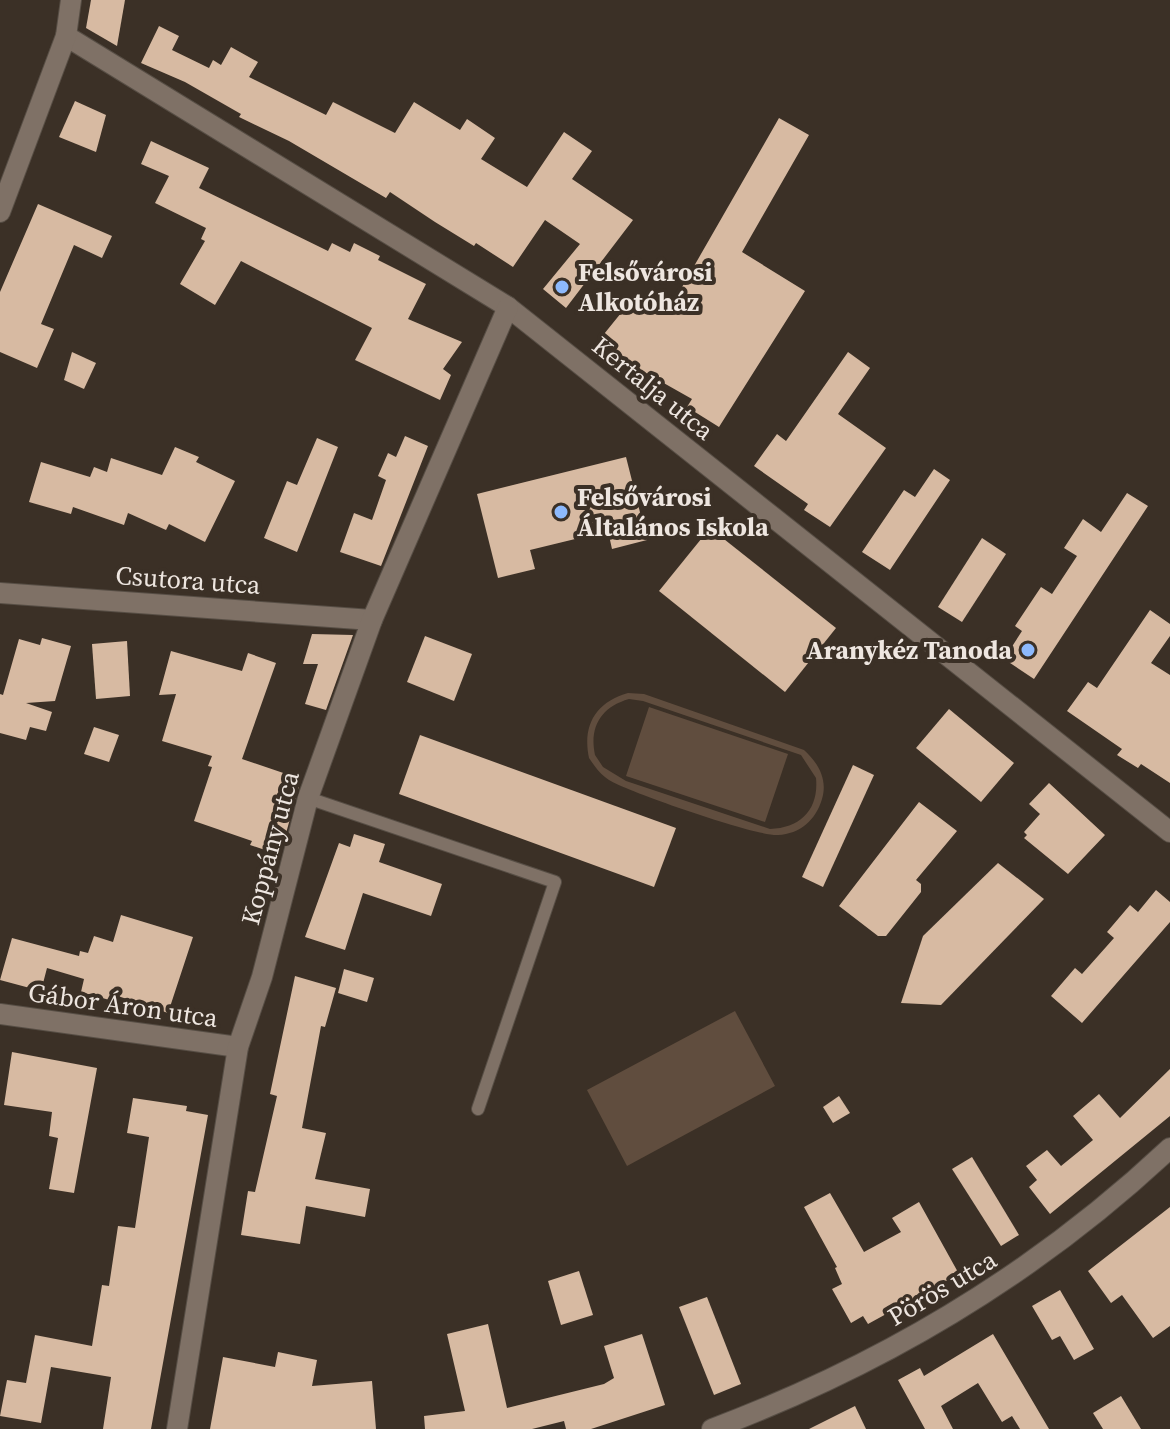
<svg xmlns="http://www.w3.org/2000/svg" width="1170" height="1429" viewBox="0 0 1170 1429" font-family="'Source Serif 4',serif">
	<rect width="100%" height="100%" fill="#3b3026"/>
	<g fill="#604d3e" fill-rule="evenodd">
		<path d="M628,693l16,1 160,56c14,13 24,29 18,49 -6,21 -22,35 -44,36 -20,2 -150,-43 -169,-55 -9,-6 -14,-13 -20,-22 -7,-33 7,-56 39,-65zM629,699l14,2 158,54 15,23c3,31 -15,50 -46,51l-144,-48 -23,-14 -8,-12c-6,-28 6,-48 34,-56z"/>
		<path d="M649,707l139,47 -23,68 -139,-46z"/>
		<path d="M735,1011l40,75 -148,80 -40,-76z"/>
	</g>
	<g fill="#d7baa2">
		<path d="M91,0h34l-8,46 -31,-18z"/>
		<path d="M159,26l20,10 -7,14 37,18 4,-8 8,5 10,-18 27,15 -9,15 77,38 7,-13 62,31 19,-31 46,28 7,-11 28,19 -14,21 46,28 37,-55 28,19 -20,28 61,41 -67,88 -23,-19 37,-45 -35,-24 -32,47 -37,-24 -2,3 -39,-24 -45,-30 -4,6 -97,-57 -50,-24 2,-3 -56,-32 -44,-19z"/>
		<path d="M75,101l31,14 -10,37 -37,-15z"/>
		<path d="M779,118l30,17 -67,117 63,39 -86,136 -32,-20 5,-8 -62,-35 -30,-25 38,-47 28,23z"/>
		<path d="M151,141l58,27 -10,20 129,63 4,-8 18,9 4,-9 26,13 -2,4 48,24 -18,35 54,23 -19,27 8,6 -11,25 -85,-40 17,-32 -131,-67 -26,44 -35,-21 25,-43 -4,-2 5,-11 -51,-25 14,-27 -28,-12z"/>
		<path d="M38,204l74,32 -10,22 -28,-13 -33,79 13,5 -17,39 -37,-16v-60z"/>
		<path d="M72,352l24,11 -12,26 -20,-9z"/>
		<path d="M848,352l22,16 -32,46 48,34 -56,79 -26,-17 4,-6 -54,-38 23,-32 9,7z"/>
		<path d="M405,436l23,10 -47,120 -41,-14 14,-39 18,7 14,-40 -8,-4 10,-23 8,4z"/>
		<path d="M317,438l21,9 -41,105 -33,-14 23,-57 10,4z"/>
		<path d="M175,447l24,10 -3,5 39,19 -30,61 -36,-18 -3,6 -38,-17 -4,12 -51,-18 -2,7 -42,-12 12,-40 49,15 4,-10 13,5 4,-14 51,17z"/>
		<path d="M626,457l21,83 -35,9 -4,-18 -78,19 5,19 -37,9 -21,-84z"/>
		<path d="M934,469l16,11 -60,90 -28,-18 42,-62 11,7z"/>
		<path d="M1127,493l21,13 -114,173 -30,-20 18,-28 -7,-5 26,-39 11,7 25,-38 -13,-8 19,-29 18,13z"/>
		<path d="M710,528l126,100 -51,64 -126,-101z"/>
		<path d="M982,538l24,16 -44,68 -24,-15z"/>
		<path d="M1150,610l20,14v12l-19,27 19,12v108l-29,-19 -3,4 -21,-13 5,-6 -55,-38 21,-29 9,6z"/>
		<path d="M312,634l41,1 -27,75 -21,-6 13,-40h-15z"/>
		<path d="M425,636l47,18 -18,47 -47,-19z"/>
		<path d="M42,638l29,8 -16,55 -29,2 26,9 -6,19 -16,-4 -4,13 -26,-7v-39l3,1 16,-56 21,6z"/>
		<path d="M127,641l3,55 -34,3 -4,-55z"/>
		<path d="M171,651l71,20 6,-18 28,10 -34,96 59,20 -21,76 -30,-10 2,-4 -58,-20 18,-54 -4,-1 4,-10 -50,-15 14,-47 -17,1z"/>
		<path d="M949,709l65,54 -33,39 -65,-54z"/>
		<path d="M94,727l25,8 -10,27 -25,-8z"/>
		<path d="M420,735l256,93 -22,59 -255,-93z"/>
		<path d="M853,765l21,10 -51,112 -21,-10z"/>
		<path d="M1049,783l56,52 -37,39 -44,-36 3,-3 -3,-3 16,-18 -11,-10z"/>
		<path d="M919,802l38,29 -41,49 5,4v8l-35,44h-8l-39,-30z"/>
		<path d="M354,834l31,10 -6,18 63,22 -11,32 -68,-23 -18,57 -40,-13 34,-94 11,4z"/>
		<path d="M998,863l46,36 -103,106 -40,-2 22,-67z"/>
		<path d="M1156,890l14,12v20l-88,101 -31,-27 24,-28 7,6 32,-36 -7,-6 23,-27 8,7z"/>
		<path d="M121,915l72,22 -25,76 -53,-18 -2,6 -32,-9 3,-13 -37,-11 -6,23 -41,-11 12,-42 67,18 1,-5 8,2 6,-17 19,6z"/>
		<path d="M344,969l30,9 -7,24 -29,-9z"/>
		<path d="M295,976l41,12 -11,39 -4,-1 -19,102 24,5 -11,46 55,10 -5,28 -59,-11 -6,38 -59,-9 7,-44 7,1 22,-96 -7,-2z"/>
		<path d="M12,1052l85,16 -23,125 -25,-4 9,-51 -9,-2 3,-24 -48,-7z"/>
		<path d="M1170,1069v47l-120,98 -21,-27 8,-7 -11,-14 21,-16 14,16 32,-26 -20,-24 26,-22 21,24z"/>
		<path d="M839,1096l11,17 -17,10 -10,-16z"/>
		<path d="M133,1098l54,8 -1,5 22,4 -57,314h-48l8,-52 -60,-10 -10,56 -41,-7 7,-36 19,3 9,-48 57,11 10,-61 7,1 9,-60 17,2 14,-91 -22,-4z"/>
		<path d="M972,1157l47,78 -18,11 -49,-77z"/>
		<path d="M830,1193l34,59 37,-20 -9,-14 27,-16 40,72 -91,50 -5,-8 -12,7 -19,-34 10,-5 -7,-16 2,-1 -33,-60z"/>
		<path d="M1170,1207v119l-17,12 -31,-43 -11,8 -23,-32z"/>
		<path d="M579,1271l14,44 -32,10 -13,-44z"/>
		<path d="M1060,1290l34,59 -20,11 -14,-24 -8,4 -20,-34z"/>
		<path d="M707,1297l34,87 -27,11 -35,-88z"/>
		<path d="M488,1324l19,84 97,-24 10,-6 -10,-32 38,-12 23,71 -74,24h-25l-2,-8 -32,8h-107l-1,-13 41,-5 -18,-77z"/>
		<path d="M993,1334l56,95h-29l-8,-13 -10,6 -24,-39 -37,23 12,23h-28l-27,-49 22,-12 4,8z"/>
		<path d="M278,1352l39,8 -5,26 60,-5 4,48h-166l13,-72 52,10z"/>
		<path d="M1121,1396l20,33h-38l-10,-16z"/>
		<path d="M855,1406l11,23h-57z"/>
	</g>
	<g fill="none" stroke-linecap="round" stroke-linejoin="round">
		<defs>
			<path id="lane" d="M308,798l247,84 -77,227"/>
			<g id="street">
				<path d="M66,36l442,271 662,525"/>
				<path d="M0,212l66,-176 5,-36"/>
				<path d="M0,593l372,27"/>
				<path d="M0,1014l238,33"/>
				<path d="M177,1429l61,-382 24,-70 46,-179 64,-178 136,-313"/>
				<path d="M712,1429c171,-64 325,-156 458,-281"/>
			</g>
		</defs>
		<use href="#lane" stroke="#574e45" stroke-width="14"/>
		<use href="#street" stroke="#574e45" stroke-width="22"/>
		<use href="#lane" stroke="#7f7166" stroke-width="12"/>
		<use href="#street" stroke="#7f7166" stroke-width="20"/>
	</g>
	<g fill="#8db9fc" stroke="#3b3026" stroke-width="3">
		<circle cx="562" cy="287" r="8"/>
		<circle cx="561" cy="512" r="8"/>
		<circle cx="1028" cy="650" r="8"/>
	</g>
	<g text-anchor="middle" stroke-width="8" stroke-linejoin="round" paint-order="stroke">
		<g font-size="26" font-weight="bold" fill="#eee6e0" stroke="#3b3026" text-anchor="start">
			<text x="578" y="281">Felsővárosi<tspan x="578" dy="30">Alkotóház</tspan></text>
			<text x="577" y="506">Felsővárosi<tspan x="577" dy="30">Általános Iskola</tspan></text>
			<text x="1012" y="659" text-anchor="end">Aranykéz Tanoda</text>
		</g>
		<g font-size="26" fill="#eee6e0" stroke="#3b3026">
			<text transform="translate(653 388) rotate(39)" y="9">Kertalja utca</text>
			<text transform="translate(188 580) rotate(4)" y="9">Csutora utca</text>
			<text transform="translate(270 848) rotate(-75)" y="9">Koppány utca</text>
			<text transform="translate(123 1005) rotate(8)" y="9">Gábor Áron utca</text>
			<text transform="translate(942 1288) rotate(-31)" y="9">Pörös utca</text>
		</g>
	</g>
</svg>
